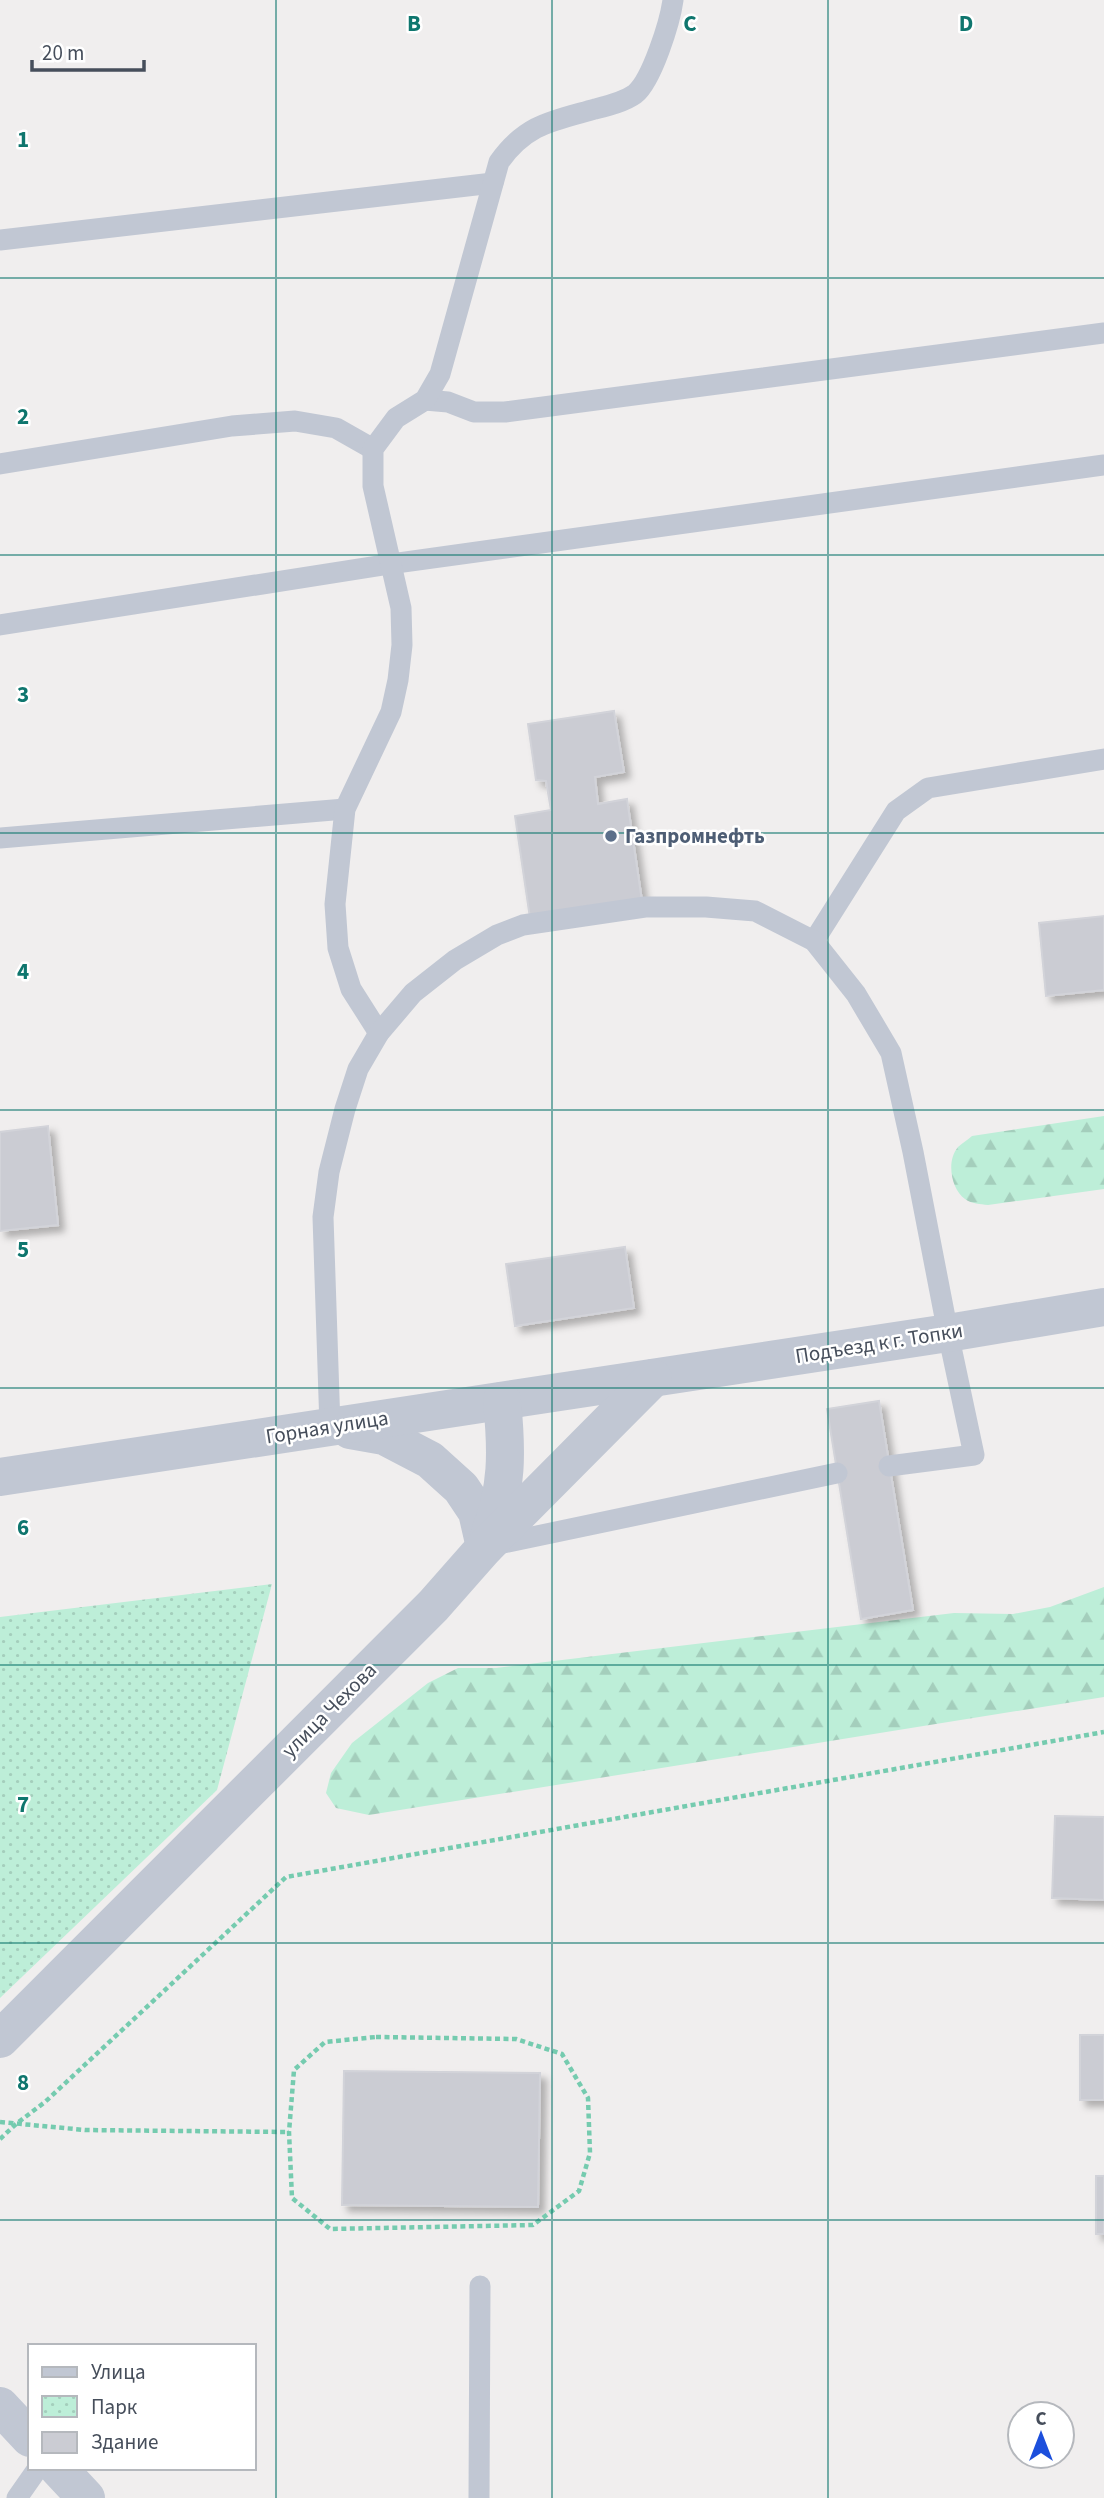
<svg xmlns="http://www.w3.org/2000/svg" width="1104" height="2498" viewBox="0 0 1104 2498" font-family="'Source Sans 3',sans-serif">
	<defs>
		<pattern id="forest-firs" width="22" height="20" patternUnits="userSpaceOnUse" patternTransform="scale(1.75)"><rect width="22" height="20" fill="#bdeed8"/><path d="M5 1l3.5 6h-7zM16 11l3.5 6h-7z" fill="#a4cebc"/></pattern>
		<pattern id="park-dots" width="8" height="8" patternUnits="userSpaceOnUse" patternTransform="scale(1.75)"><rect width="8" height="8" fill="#bdeed8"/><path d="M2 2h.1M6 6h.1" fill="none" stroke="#a4cebc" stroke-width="1.8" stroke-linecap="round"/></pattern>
		<filter id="shadow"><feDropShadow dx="6" dy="6" stdDeviation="3.5" flood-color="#0004"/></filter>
	</defs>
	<rect width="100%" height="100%" fill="#f0eeee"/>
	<g fill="url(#forest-firs)">
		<path d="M1104,1116v73l-116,16c-8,-1 -16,-1 -23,-6 -14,-10 -19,-38 -7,-52 4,-4 10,-7 14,-11z"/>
		<path d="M1104,1587v110l-735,118 -33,-7 -10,-15 5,-20 21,-30 76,-60 30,-15h38l458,-55 59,1 37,-7z"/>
	</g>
	<path fill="url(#park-dots)" d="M272,1584l-55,206 -217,208v-381z"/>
	<g fill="#cbccd3" stroke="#d2d3d9" stroke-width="2" filter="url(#shadow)">
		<path d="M614,711l10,61 -29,5 3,27 29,-5 15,102 -112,17 -15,-102 36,-6 -5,-29 -10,-1 -8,-56z"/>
		<path d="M1104,916v74l-58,6 -7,-73z"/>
		<path d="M48,1126l10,99 -58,6v-99z"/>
		<path d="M625,1247l9,61 -119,18 -9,-62z"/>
		<path d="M879,1401l34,209 -52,9 -34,-210z"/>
		<path d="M1055,1816l49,1v83l-52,-2z"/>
		<rect x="1080" y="2035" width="24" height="65"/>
		<path d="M344,2071l196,2 -2,134 -196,-2z"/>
		<rect x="1096" y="2176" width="8" height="58"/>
	</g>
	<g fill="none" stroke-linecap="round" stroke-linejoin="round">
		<g stroke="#75cbaf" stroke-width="4.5" stroke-dasharray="5 3.5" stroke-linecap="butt">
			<path d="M376,2037l140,2 46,15 26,44 2,55 -11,38 -46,34 -203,4 -38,-31 -3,-66 5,-62 31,-28z"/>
			<path d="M0,2122l85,8 204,2"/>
			<path d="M0,2139l16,-15 29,-22 241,-225 818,-145"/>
		</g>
		<g stroke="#c1c7d3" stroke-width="21">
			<path d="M0,240l493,-57"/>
			<path d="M425,400l23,2 26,10h31l599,-79"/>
			<path d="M0,464l232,-38 63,-5 41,7 37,21"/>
			<path d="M0,625l390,-61 714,-99"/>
			<path d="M0,838l345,-29"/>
			<path d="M814,941l82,-130 32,-23 176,-29"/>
			<path d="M379,1033l-28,-44 -13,-41 -3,-44 10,-95 46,-97 7,-32 4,-35 -1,-37 -28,-122v-37l23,-31 29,-18 15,-26 59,-212c27,-38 53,-41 96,-53 12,-3 29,-7 40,-15 17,-14 35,-72 38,-94"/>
			<path d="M330,1427l-7,-210 6,-45 16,-63 13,-40 21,-36 34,-40 42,-33 42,-25 26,-10 122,-18h61l49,4 59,30 42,53 35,59 22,99 35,181 26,122 -85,11"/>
			<path d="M494,1545l343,-72"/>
			<path d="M17,2498l21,-30"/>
			<path d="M479,2498l1,-212"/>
		</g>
		<g stroke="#c1c7d3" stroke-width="38">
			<path d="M0,2406l30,32"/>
			<path d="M58,2468l28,30"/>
		</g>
		<g stroke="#c1c7d3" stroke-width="38">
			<path d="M350,1430l34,6 46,24 31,28 16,24 8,35"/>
			<path d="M0,1477l948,-144 156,-26"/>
			<path d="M488,1538c20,-48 19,-87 14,-137"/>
			<path d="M0,2039l433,-433 52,-59 168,-169"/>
		</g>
	</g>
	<path fill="none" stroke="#0f766e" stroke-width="2" stroke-opacity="0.55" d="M276,0v2498M552,0v2498M828,0v2498M0,278h1104M0,555h1104M0,833h1104M0,1110h1104M0,1388h1104M0,1665h1104M0,1943h1104M0,2220h1104"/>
	<circle fill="#5c6f8a" stroke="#fff" stroke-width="2.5" cx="611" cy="836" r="7"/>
	<g text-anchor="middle" stroke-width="5" stroke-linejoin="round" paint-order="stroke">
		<g font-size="21" font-weight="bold" fill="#4e5e75" stroke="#fff" text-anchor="start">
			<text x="625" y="843">Газпромнефть</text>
		</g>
		<g font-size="21" fill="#464e5b" stroke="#fff">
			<text transform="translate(879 1343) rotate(-9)" y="7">Подъезд к г. Топки</text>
			<text transform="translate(327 1427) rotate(-9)" y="7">Горная улица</text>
			<text transform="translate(329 1710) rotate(-45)" y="7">улица Чехова</text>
		</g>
	</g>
	<g font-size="23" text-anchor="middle" font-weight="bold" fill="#0f766e" stroke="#fff" stroke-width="5" stroke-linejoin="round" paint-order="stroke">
		<text x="414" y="31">B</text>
		<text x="690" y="31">C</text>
		<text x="966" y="31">D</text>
		<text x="23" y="147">1</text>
		<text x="23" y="424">2</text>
		<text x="23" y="702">3</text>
		<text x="23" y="979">4</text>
		<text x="23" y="1257">5</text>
		<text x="23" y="1535">6</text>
		<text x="23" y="1812">7</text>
		<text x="23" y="2090">8</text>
	</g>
	<rect x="28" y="2344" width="228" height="126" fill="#ffffff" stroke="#b5b8bd" stroke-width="2"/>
	<rect x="42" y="2367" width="35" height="10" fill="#c1c7d3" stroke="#b5b8bd" stroke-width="2"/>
	<text x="91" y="2379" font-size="21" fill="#464e5b">Улица</text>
	<rect x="42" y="2396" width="35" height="21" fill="url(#park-dots)" stroke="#b5b8bd" stroke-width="2"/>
	<text x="91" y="2414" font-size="21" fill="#464e5b">Парк</text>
	<rect x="42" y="2432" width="35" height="21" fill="#cbccd3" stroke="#b5b8bd" stroke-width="2"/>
	<text x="91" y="2449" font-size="21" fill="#464e5b">Здание</text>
	<g transform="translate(1041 2435)"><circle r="33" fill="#ffffff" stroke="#b5b8bd" stroke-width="2"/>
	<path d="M0-5L12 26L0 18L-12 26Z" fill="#1c4fdc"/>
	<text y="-10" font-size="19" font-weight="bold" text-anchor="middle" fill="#464e5b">С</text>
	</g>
	<path d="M32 60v10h112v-10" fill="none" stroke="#464e5b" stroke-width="3.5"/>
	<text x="42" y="60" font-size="21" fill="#464e5b" stroke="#ffffff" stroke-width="5" paint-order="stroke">20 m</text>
</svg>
